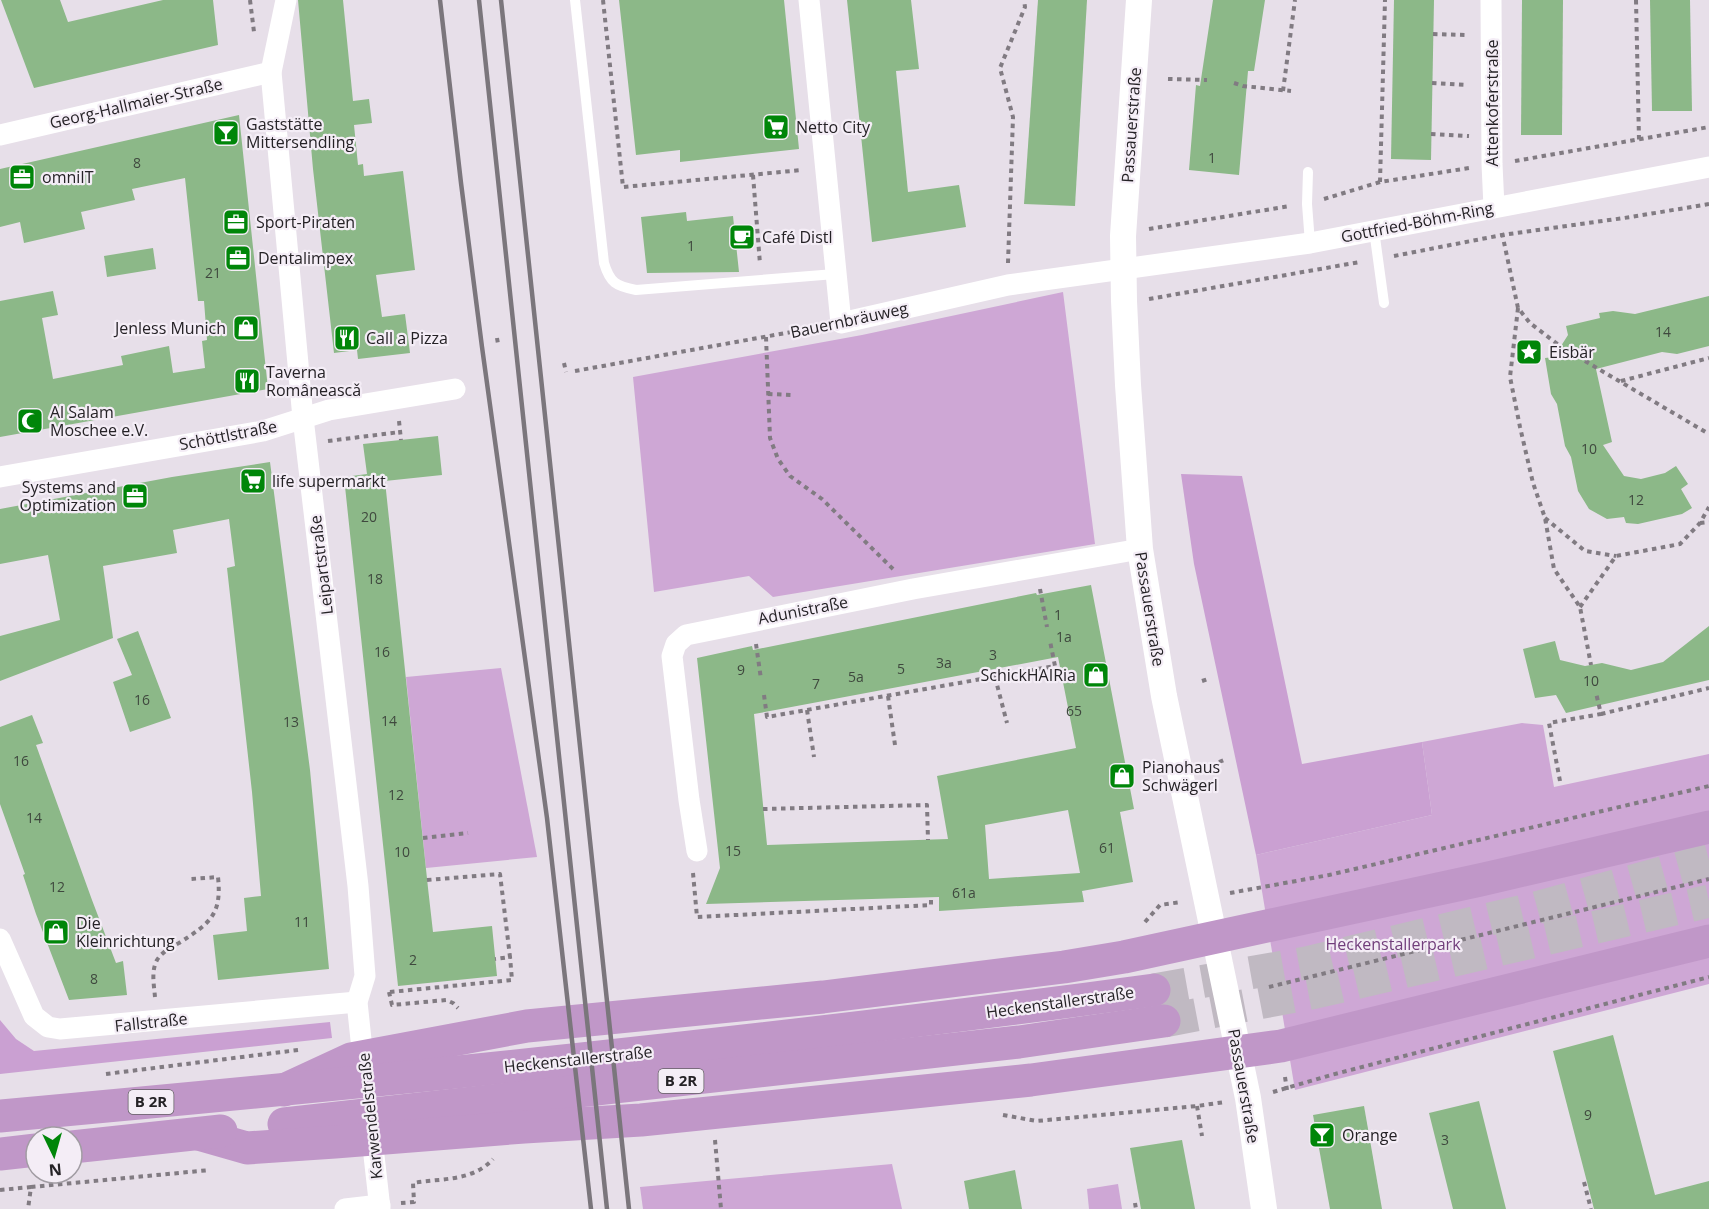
<svg xmlns="http://www.w3.org/2000/svg" width="1709" height="1209" viewBox="0 0 1709 1209" font-family="'Open Sans',sans-serif">
	<rect width="100%" height="100%" fill="#e7dfe9"/>
	<g fill="#cea7d5">
		<path d="M1063,292l32,252 -322,53 -24,-21 -95,16 -21,-215 229,-42z"/>
		<path d="M501,668l36,189 -111,11 -20,-191z"/>
		<path d="M1522,723l21,2 11,62 155,-33v230l-414,106 -39,-235 176,-40 -10,-73z"/>
		<path d="M892,1164l10,45h-259l-3,-22z"/>
		<path d="M1118,1184l4,25h-33l-2,-20z"/>
	</g>
	<g fill="#caa0d2">
		<path d="M1181,474l61,2 60,288 120,-22 10,73 -176,40 -62,-291z"/>
		<path d="M0,1020l16,19 18,12 296,-29 2,16 -332,36z"/>
	</g>
	<g fill="#8cb888" fill-rule="evenodd">
		<path d="M1,0h59l8,22 95,-22h50l5,45 -184,43z"/>
		<path d="M298,0h45l10,101 16,-2 3,24 -18,2 4,40 5,-1 1,12 39,-5 12,99 -39,5 6,42 23,-3 5,39 -52,6 -1,-9 -23,3 -21,-184z"/>
		<path d="M619,0h165l15,149 -119,13v-12l-44,5z"/>
		<path d="M847,0h64l8,69 -23,2 12,121 51,-7 7,42 -94,15z"/>
		<path d="M1038,0h49l-12,206 -51,-2z"/>
		<path d="M1213,0h52l-11,71h-6l-9,104 -50,-5 7,-85 4,1z"/>
		<path d="M1394,0h40l-3,160 -40,-1z"/>
		<path d="M1522,0h41l-1,135h-41z"/>
		<path d="M1650,0h40l2,111h-40z"/>
		<path d="M239,115l29,274 -268,48v-136l53,-10 5,24 -16,3 11,61 70,-14 -2,-9 48,-10 4,27 32,-5 -3,-27 5,-1 -3,-39h-6l-13,-123 -53,11 3,11 -54,12 4,17 -61,14 -4,-21 -20,5v-58z"/>
		<path d="M686,212l1,9 46,-5 6,56 -92,1 -6,-56z"/>
		<path d="M153,248l3,21 -49,8 -3,-21z"/>
		<path d="M1709,296v50l-32,8 -15,-2 -66,17 16,73 -9,3 21,31 17,3 24,-6 11,-7 12,18 -7,5 11,19 -10,6 -44,10 -12,-1 -2,-6 -17,2 -18,-10 -11,-18 -7,-34 -6,-11 -8,-42 -6,-10 -6,-36 9,-1 14,-22 -2,-9 34,-8 -1,-5 14,-2 22,3z"/>
		<path d="M438,436l4,39 -57,6 43,407 5,44 59,-6 5,50 -99,10 -54,-509 23,-3 -4,-30z"/>
		<path d="M270,462l40,308 19,199 -111,11 -5,-45 34,-4 -3,-33 17,-2 -9,-104 -25,-224 8,-2 -6,-47 -56,11 4,23 -74,13 10,72 -113,43v-45l60,-16 -12,-65 -48,9v-55l172,-32z"/>
		<path d="M1091,585l43,224 -14,3 13,70 -51,9 2,11 -145,9v-14l-233,7 14,-36 -23,-210 55,-12 1,4 283,-57 1,2zM1058,657l18,91 -139,28 11,63 -181,6 -13,-131zM1068,810l12,63 -91,6 -4,-54z"/>
		<path d="M1709,626v54l-143,33 -10,-18 -21,3 -12,-49 32,-8 5,19 25,6 17,-3 29,7 32,-8z"/>
		<path d="M138,631l33,87 -41,14 -17,-50 19,-7 -15,-36z"/>
		<path d="M32,715l11,28 -7,2 56,155 24,63 7,-2 4,34 -58,5 -33,-86 -13,-39 2,-1 -25,-70v-77z"/>
		<path d="M1613,1035l42,160 54,-14v28h-115l-41,-158z"/>
		<path d="M1479,1101l27,108h-53l-24,-96z"/>
		<path d="M1364,1106l18,103h-52l-17,-94z"/>
		<path d="M1182,1140l13,69h-54l-11,-61z"/>
		<path d="M1015,1170l7,39h-53l-5,-28z"/>
	</g>
	<g fill="none" stroke-linecap="round" stroke-linejoin="round">
		<g stroke="#c0b9c2" stroke-width="33" stroke-dasharray="33 16" stroke-linecap="butt">
			<path d="M1154,990l152,-27 226,-54 177,-49"/>
			<path d="M1164,1021l152,-29 393,-91"/>
		</g>
		<g stroke="#817b82" stroke-width="4" stroke-dasharray="4.5 4.5" stroke-linecap="butt">
			<path d="M250,0l4,32"/>
			<path d="M603,0l20,187 179,-17"/>
			<path d="M1636,0l3,140"/>
			<path d="M1433,34l35,1"/>
			<path d="M1168,79l39,1"/>
			<path d="M1234,83l9,3 48,5"/>
			<path d="M1432,83l35,2"/>
			<path d="M1283,91l12,-91"/>
			<path d="M1431,134l38,2"/>
			<path d="M1515,161l194,-34"/>
			<path d="M753,175l7,89"/>
			<path d="M1380,182l5,-182"/>
			<path d="M1324,199l56,-17 89,-14"/>
			<path d="M1149,229l141,-23"/>
			<path d="M1502,233l16,75 12,15 30,23"/>
			<path d="M1394,256l108,-21 129,-18 78,-13"/>
			<path d="M1008,263l5,-146 -13,-49 25,-61 -1,-7"/>
			<path d="M1149,299l211,-37"/>
			<path d="M1518,308l-8,69 10,50 13,56 12,35 9,51 26,38 11,58"/>
			<path d="M766,337l4,101 8,21 12,17 32,23 72,71"/>
			<path d="M497,338l1,6"/>
			<path d="M1585,361l124,73"/>
			<path d="M564,363l2,9"/>
			<path d="M575,371l244,-44"/>
			<path d="M1621,381l88,-23"/>
			<path d="M768,394l25,1"/>
			<path d="M399,421l2,19"/>
			<path d="M328,441l72,-9"/>
			<path d="M1545,518l40,33 31,5"/>
			<path d="M1700,523l9,-1"/>
			<path d="M1040,589l7,38"/>
			<path d="M1580,607l36,-51 64,-12 20,-21 9,-16"/>
			<path d="M756,644l5,35"/>
			<path d="M995,677l12,46"/>
			<path d="M1202,681l6,-2"/>
			<path d="M764,695l3,22 288,-51 -5,-25"/>
			<path d="M888,696l7,49"/>
			<path d="M807,710l7,47"/>
			<path d="M1601,714l108,-26"/>
			<path d="M1219,762l5,-2"/>
			<path d="M1560,781l-11,-58 52,-9 -5,-21"/>
			<path d="M763,809l164,-4 1,35"/>
			<path d="M423,838l45,-5"/>
			<path d="M693,873l4,44 234,-12v-8"/>
			<path d="M427,880l73,-6 10,83 -15,2"/>
			<path d="M1230,893l99,-18 380,-89"/>
			<path d="M1145,922l15,-17 21,-3"/>
			<path d="M1269,987l440,-108"/>
			<path d="M389,992l3,13 54,-5 7,3 5,5"/>
			<path d="M390,992l122,-12 -2,-23"/>
			<path d="M155,997c-1,-12 -4,-26 2,-37 5,-8 14,-13 22,-17 31,-20 43,-28 39,-66l-27,2"/>
			<path d="M106,1074l192,-24"/>
			<path d="M1285,1077l2,13"/>
			<path d="M1273,1092l58,-17 378,-98"/>
			<path d="M1197,1106l5,30"/>
			<path d="M1003,1115l34,6 160,-15 28,-4"/>
			<path d="M715,1140l6,69"/>
			<path d="M1584,1182l7,27"/>
			<path d="M31,1187l179,-17"/>
			<path d="M0,1190l31,-3 -3,22"/>
			<path d="M401,1203l13,-1 -1,-19c28,-5 59,-1 80,-24"/>
			<path d="M1135,1203l1,6"/>
		</g>
		<g stroke="#fff" stroke-width="10">
			<path d="M575,0l29,263c6,20 12,23 32,27l199,-16"/>
			<path d="M1308,172l-1,32 3,39"/>
			<path d="M1374,230l10,73"/>
		</g>
		<g stroke="#fff" stroke-width="21">
			<path d="M286,0l-15,72 32,346 55,468 7,90 -8,26 7,66"/>
			<path d="M809,0l32,323 167,-38 302,-42 399,-76"/>
			<path d="M1491,0l1,164 2,43"/>
			<path d="M0,135l271,-63"/>
			<path d="M0,477l263,-46 66,-21 126,-21"/>
			<path d="M697,851l-8,-51 -17,-144 4,-12 10,-9 227,-46 227,-40"/>
			<path d="M0,939l34,77 14,11 12,2 297,-27"/>
			<path d="M371,1129l9,80"/>
			<path d="M345,1209l35,-4"/>
		</g>
		<path stroke="#fff" stroke-width="26" d="M1139,0l-16,236 1,65 4,84 12,164 24,147 84,402 16,111"/>
		<g stroke="#c097c8" stroke-width="33">
			<path d="M284,1090l67,-31 176,-33 296,-29 241,-30 60,-10 356,-77 229,-53"/>
			<path d="M0,1116c385,-35 770,-74 1154,-126"/>
			<path d="M284,1124l735,-82 145,-21"/>
			<path d="M198,1134l49,14 88,-6 189,-15 117,-7 390,-40 250,-34 428,-105"/>
			<path d="M72,1147l149,-16"/>
			<path d="M0,1154l36,-4"/>
		</g>
		<g stroke="#7b767c" stroke-width="4.5">
			<path d="M440,0l21,183 21,164 65,471 44,391"/>
			<path d="M479,0l128,1209"/>
			<path d="M501,0l128,1209"/>
		</g>
	</g>
	<defs>
		<symbol id="supermarket-square" viewBox="-11 -11 22 22"><rect x="-9" y="-9" width="18" height="18" rx="4" fill="#008609" stroke="#f4edf6"/><path d="M-6-5.5h2.5l.6 2H6L4.5 2H-2.5L-4.4-4H-6ZM-1.5 3.2a1.3 1.3 0 1 0 .1 0ZM3 3.2a1.3 1.3 0 1 0 .1 0Z" fill="#fff"/></symbol>
		<symbol id="bar-square" viewBox="-11 -11 22 22"><rect x="-9" y="-9" width="18" height="18" rx="4" fill="#008609" stroke="#f4edf6"/><path d="M-6-5H6L.8 .8V4.5H3.5V6h-7V4.5H-.8V.8Z" fill="#fff"/></symbol>
		<symbol id="office-square" viewBox="-11 -11 22 22"><rect x="-9" y="-9" width="18" height="18" rx="4" fill="#008609" stroke="#f4edf6"/><path d="M-6-3h4V-5.5h4V-3h4V5H-6ZM-1-4.5V-3h2v-1.5ZM-6 0V1H6V0Z" fill="#fff"/></symbol>
		<symbol id="cafe-square" viewBox="-11 -11 22 22"><rect x="-9" y="-9" width="18" height="18" rx="4" fill="#008609" stroke="#f4edf6"/><path d="M-5.5-4.5H6V0H3Q3 3.5 0 3.5H-2.5Q-5.5 3.5-5.5 0ZM3-3.2v2h1.7v-2ZM-6 4.5H4V6H-6Z" fill="#fff"/></symbol>
		<symbol id="shop-square" viewBox="-11 -11 22 22"><rect x="-9" y="-9" width="18" height="18" rx="4" fill="#008609" stroke="#f4edf6"/><path d="M-5-2.5h2.3a2.7 3.5 0 0 1 5.4 0H5L5.5 6h-11ZM-1.5-2.5h3a1.5 2.3 0 0 0-3 0Z" fill="#fff"/></symbol>
		<symbol id="restaurant-square" viewBox="-11 -11 22 22"><rect x="-9" y="-9" width="18" height="18" rx="4" fill="#008609" stroke="#f4edf6"/><path d="M-5-6h1v4h1v-4h1v4h1v-4h1v5L-1.5 .5V6h-2V.5L-5-1ZM5-6V6H3V1.5H1.5Q1.5-4 5-6Z" fill="#fff"/></symbol>
		<symbol id="sight-square" viewBox="-11 -11 22 22"><rect x="-9" y="-9" width="18" height="18" rx="4" fill="#008609" stroke="#f4edf6"/><path d="M0-6L1.8-2.2L6-1.7L2.9 1.2L3.7 5.4L0 3.3L-3.7 5.4L-2.9 1.2L-6-1.7L-1.8-2.2Z" fill="#fff"/></symbol>
		<symbol id="mosque-square" viewBox="-11 -11 22 22"><rect x="-9" y="-9" width="18" height="18" rx="4" fill="#008609" stroke="#f4edf6"/><path d="M3.5-4.9A6 6 0 1 0 3.5 4.9A5 5 0 1 1 3.5-4.9Z" fill="#fff"/></symbol>
	</defs>
	<g fill-rule="evenodd">
		<use href="#supermarket-square" x="761" y="112" width="30" height="30"/>
		<use href="#bar-square" x="211" y="118" width="30" height="30"/>
		<use href="#office-square" x="7" y="162" width="30" height="30"/>
		<use href="#office-square" x="221" y="207" width="30" height="30"/>
		<use href="#cafe-square" x="727" y="222" width="30" height="30"/>
		<use href="#office-square" x="223" y="243" width="30" height="30"/>
		<use href="#shop-square" x="231" y="313" width="30" height="30"/>
		<use href="#restaurant-square" x="332" y="323" width="30" height="30"/>
		<use href="#sight-square" x="1514" y="337" width="30" height="30"/>
		<use href="#restaurant-square" x="232" y="366" width="30" height="30"/>
		<use href="#mosque-square" x="15" y="406" width="30" height="30"/>
		<use href="#supermarket-square" x="238" y="466" width="30" height="30"/>
		<use href="#office-square" x="120" y="481" width="30" height="30"/>
		<use href="#shop-square" x="1081" y="660" width="30" height="30"/>
		<use href="#shop-square" x="1107" y="761" width="30" height="30"/>
		<use href="#shop-square" x="41" y="917" width="30" height="30"/>
		<use href="#bar-square" x="1307" y="1120" width="30" height="30"/>
	</g>
	<g text-anchor="middle" stroke-width="4.5" stroke-linejoin="round" paint-order="stroke">
		<g font-size="14" fill="#3f483e">
			<text x="1212" y="163">1</text>
			<text x="137" y="168">8</text>
			<text x="691" y="251">1</text>
			<text x="213" y="278">21</text>
			<text x="1663" y="337">14</text>
			<text x="1589" y="454">10</text>
			<text x="1636" y="505">12</text>
			<text x="369" y="522">20</text>
			<text x="375" y="584">18</text>
			<text x="1058" y="620">1</text>
			<text x="1064" y="642">1a</text>
			<text x="382" y="657">16</text>
			<text x="993" y="660">3</text>
			<text x="944" y="668">3a</text>
			<text x="901" y="674">5</text>
			<text x="741" y="675">9</text>
			<text x="856" y="682">5a</text>
			<text x="1591" y="686">10</text>
			<text x="816" y="689">7</text>
			<text x="142" y="705">16</text>
			<text x="1074" y="716">65</text>
			<text x="389" y="726">14</text>
			<text x="291" y="727">13</text>
			<text x="21" y="766">16</text>
			<text x="396" y="800">12</text>
			<text x="34" y="823">14</text>
			<text x="1107" y="853">61</text>
			<text x="733" y="856">15</text>
			<text x="402" y="857">10</text>
			<text x="57" y="892">12</text>
			<text x="964" y="898">61a</text>
			<text x="302" y="927">11</text>
			<text x="413" y="965">2</text>
			<text x="94" y="984">8</text>
			<text x="1588" y="1120">9</text>
			<text x="1445" y="1145">3</text>
		</g>
		<g fill="#f4edf6" stroke="#635f64" stroke-width="1.5">
			<rect x="658.5" y="1069" width="45" height="24" rx="4.5"/>
			<rect x="128.5" y="1090" width="45" height="24" rx="4.5"/>
		</g>
		<g font-size="15" font-weight="bold" fill="#252226">
			<text x="681" y="1086">B 2R</text>
			<text x="151" y="1107">B 2R</text>
		</g>
		<g font-size="16" fill="#252226" stroke="#f4edf6">
			<text transform="translate(136 103) rotate(-13)" y="6">Georg-Hallmaier-Straße</text>
			<text transform="translate(1492 103) rotate(-90)" y="6">Attenkoferstraße</text>
			<text transform="translate(1131 125) rotate(-86)" y="6">Passauerstraße</text>
			<text transform="translate(1417 222) rotate(-11)" y="6">Gottfried-Böhm-Ring</text>
			<text transform="translate(849 320) rotate(-12)" y="6">Bauernbräuweg</text>
			<text transform="translate(228 435) rotate(-11)" y="6">Schöttlstraße</text>
			<text transform="translate(321 565) rotate(-97)" y="6">Leipartstraße</text>
			<text transform="translate(1150 609) rotate(81)" y="6">Passauerstraße</text>
			<text transform="translate(803 610) rotate(-11)" y="6">Adunistraße</text>
			<text transform="translate(1060 1002) rotate(-8)" y="6">Heckenstallerstraße</text>
			<text transform="translate(151 1022) rotate(-6)" y="6">Fallstraße</text>
			<text transform="translate(578 1059) rotate(-6)" y="6">Heckenstallerstraße</text>
			<text transform="translate(1244 1086) rotate(80)" y="6">Passauerstraße</text>
			<text transform="translate(370 1116) rotate(-96)" y="6">Karwendelstraße</text>
		</g>
		<g font-size="16" fill="#252226" stroke="#f4edf6" text-anchor="start">
			<text x="246" y="130">Gaststätte<tspan x="246" dy="18">Mittersendling</tspan></text>
			<text x="796" y="133">Netto City</text>
			<text x="42" y="183">omniIT</text>
			<text x="256" y="228">Sport-Piraten</text>
			<text x="762" y="243">Café Distl</text>
			<text x="258" y="264">Dentalimpex</text>
			<text x="226" y="334" text-anchor="end">Jenless Munich</text>
			<text x="366" y="344">Call a Pizza</text>
			<text x="1549" y="358">Eisbär</text>
			<text x="266" y="378">Taverna<tspan x="266" dy="18">Româneascǎ</tspan></text>
			<text x="50" y="418">Al Salam<tspan x="50" dy="18">Moschee e.V.</tspan></text>
			<text x="272" y="487">life supermarkt</text>
			<text x="116" y="493" text-anchor="end">Systems and<tspan x="116" dy="18">Optimization</tspan></text>
			<text x="1076" y="681" text-anchor="end">SchickHAIRia</text>
			<text x="1142" y="773">Pianohaus<tspan x="1142" dy="18">Schwägerl</tspan></text>
			<text x="76" y="929">Die<tspan x="76" dy="18">Kleinrichtung</tspan></text>
			<text x="1342" y="1141">Orange</text>
		</g>
		<g font-size="16" fill="#713e7b" stroke="#f4edf6">
			<text x="1393" y="950">Heckenstallerpark</text>
		</g>
	</g>
	<g transform="translate(54 1155) rotate(175)"><circle r="28" fill="#f4edf6" stroke="#a19ca3" stroke-width="1.5"/>
	<path d="M0-4.5L10 22L0 15L-10 22Z" fill="#008609"/>
	<text y="-9" font-size="16" font-weight="bold" text-anchor="middle" fill="#252226">N</text>
	</g>
</svg>
